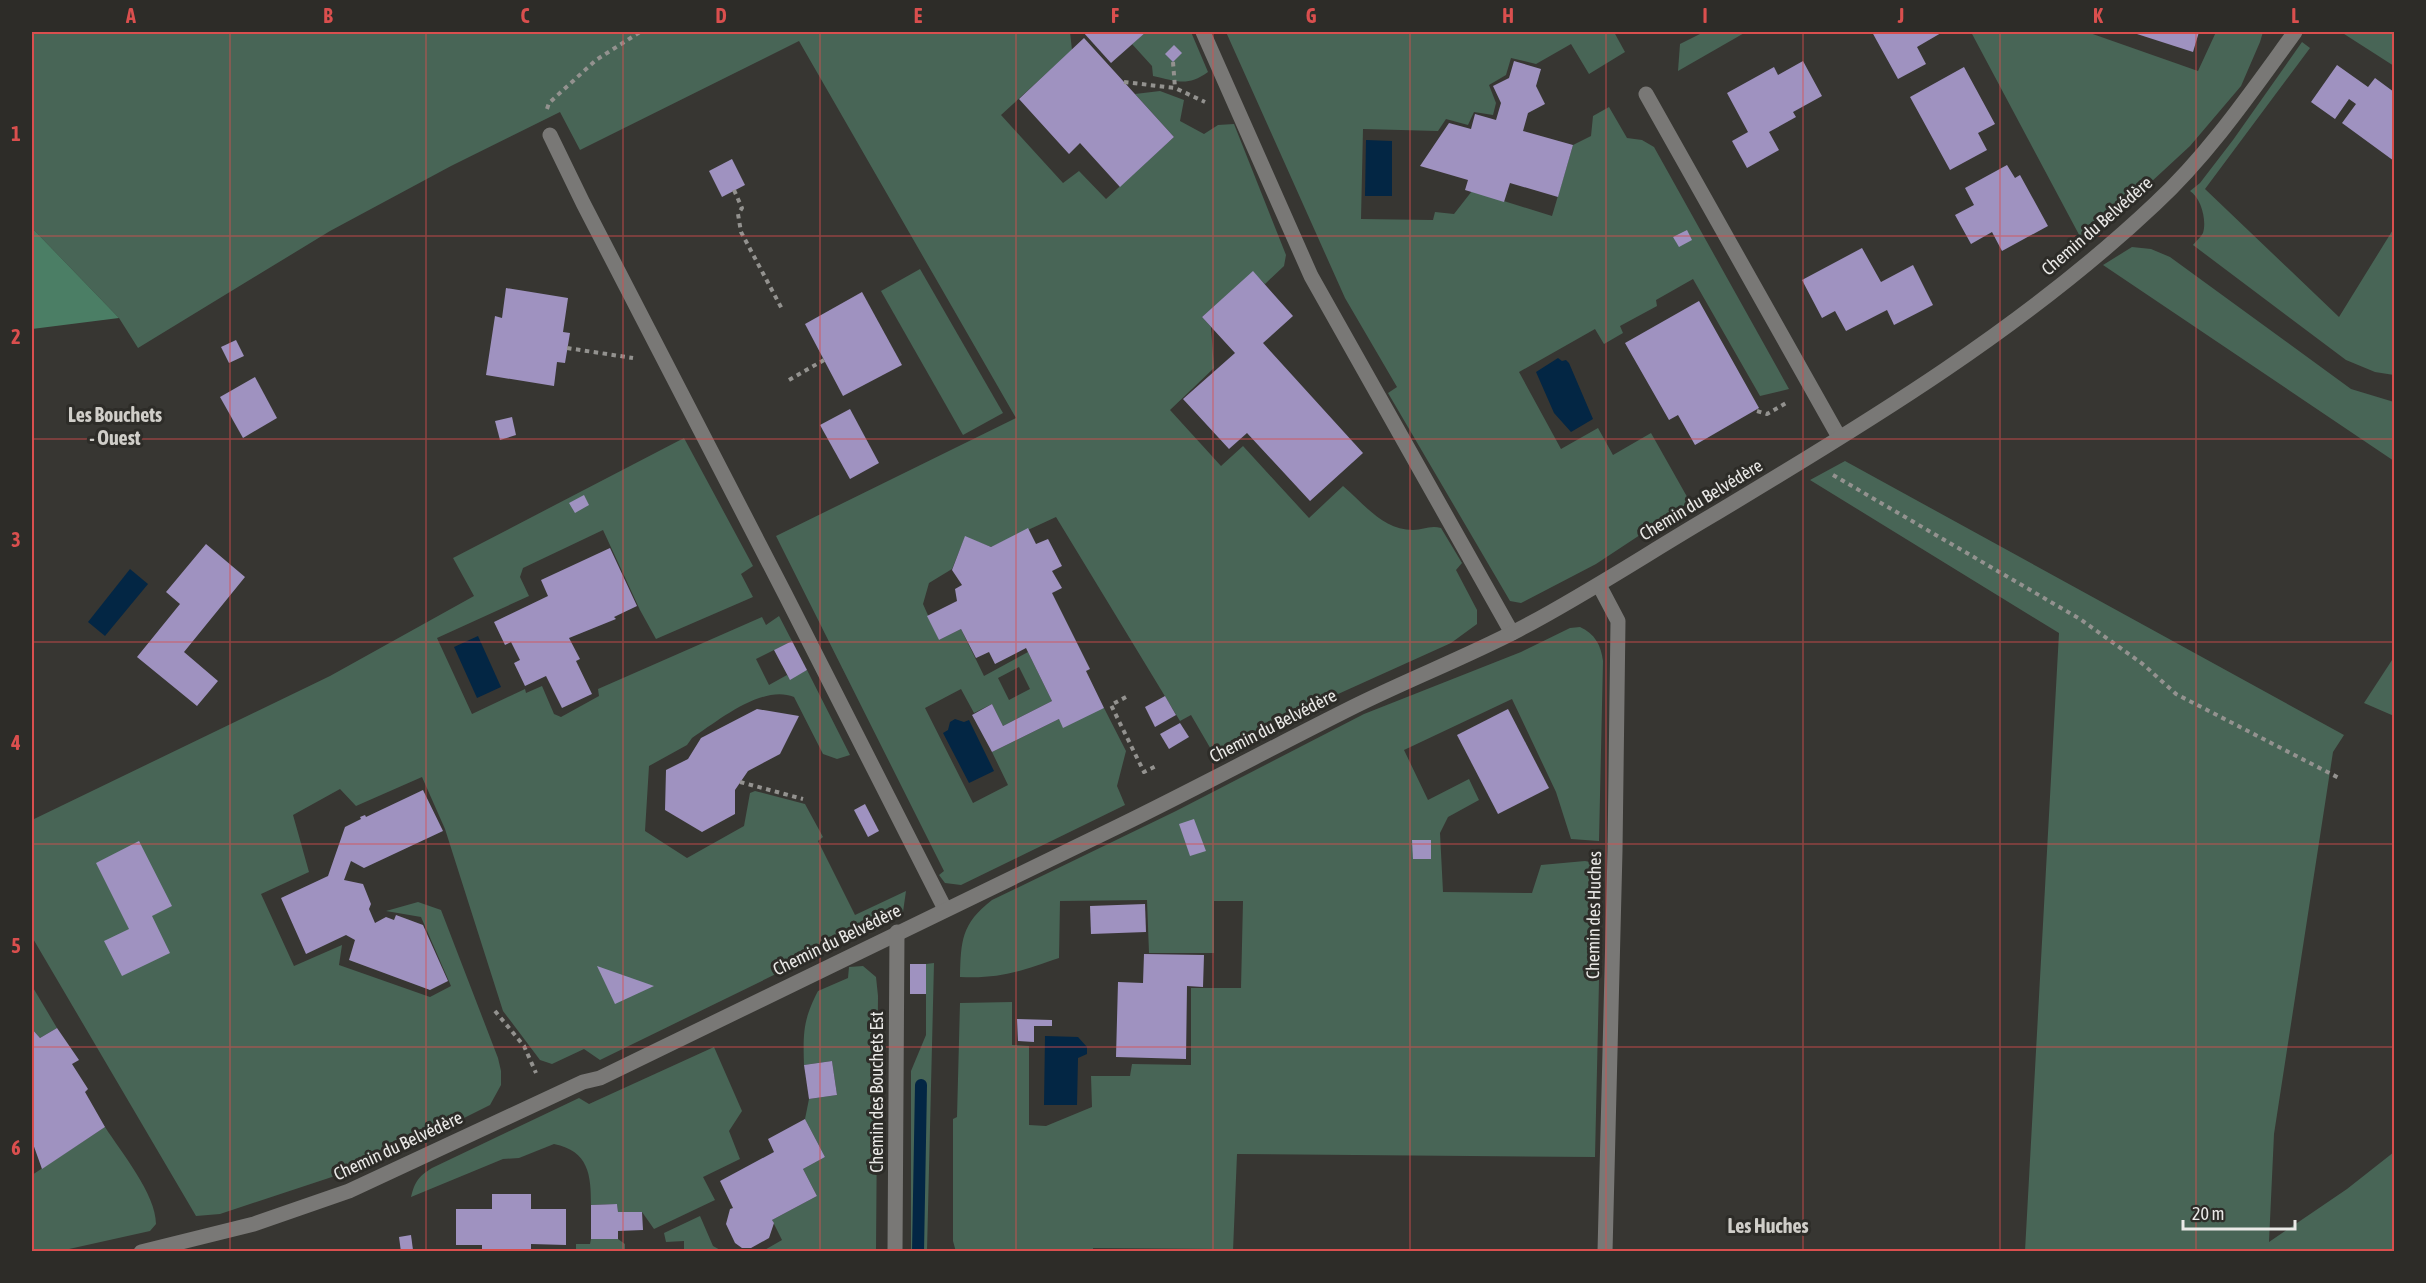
<svg xmlns="http://www.w3.org/2000/svg" width="2426" height="1283" viewBox="0 0 2426 1283" font-family="'Asap Condensed',sans-serif">
	<rect width="100%" height="100%" fill="#373632"/>
	<g fill="#486556" fill-rule="evenodd">
		<path d="M32,32h1038l2,18 -71,65 62,68 16,-12 27,28 68,-62 -39,-43 25,-3 24,9 -4,21 24,13 14,-9 16,-1 52,131 -2,11 -19,18 -12,-12 -51,45 9,10 3,41 -44,42 51,56 22,-20 66,72 34,-32c21,18 40,44 70,44 10,0 17,-5 28,-2l21,35 -6,7 21,40v14l-26,19 -239,108 -21,-36 -11,6 -124,-204 -65,30 -26,-10 -13,32 -23,14 -6,21 16,36 22,-11 23,47 44,-24 24,49 -49,25 -11,-22 -18,9 -13,-24 -36,19 48,95 35,-18 -16,-33 67,-33 45,-11 22,43 -9,35 8,19 -164,80 -16,-2 -6,-8 5,-4 -168,-335 240,-118 -217,-377 -219,109 -20,-38 -109,54 -121,65 -192,117 -19,-30 -87,-90zM1019,667l11,22 -21,11 -11,-22z"/>
		<path d="M1146,32h45l17,40c-21,15 -31,9 -55,4l-1,-10 -20,-22z"/>
		<path d="M1226,32h388l11,20 -36,22 -18,-30 -35,20 -25,-6 -5,17 -17,10 7,18 -3,12 -19,-3 -6,13 -22,-6 -8,12 -75,-2 -2,90 72,1 2,-8 19,2 18,-23 80,25 21,-71 18,-9 2,-20 16,-9 18,31 15,2 12,7 135,242 -29,7 -67,-117 -37,21 1,6 -37,20 3,7 -19,11 -9,-15 -76,43 42,77 37,-21 15,27 38,-22 39,69 -94,62 -75,39 -11,-2 -122,-208 9,-6 -52,-89z"/>
		<path d="M1704,32h42l-68,39 2,-27z"/>
		<path d="M1971,32h116l111,39 18,-39h47l-3,10 -19,44 -51,60 -106,98z"/>
		<path d="M2341,32h53v34z"/>
		<path d="M2302,42l8,6 -105,141 134,128 55,-89v147l-19,-3 -29,-12 -153,-115c3,-4 8,-8 10,-12 4,-13 -2,-35 -13,-42l10,-8 33,-43z"/>
		<path d="M2132,247l19,2 19,8 181,132 43,13v59l-291,-196z"/>
		<path d="M920,269l83,144 -40,22 -82,-144z"/>
		<path d="M684,438l69,128 -12,8 12,23 -97,42 -16,-29 -37,-80 -80,38 -3,9 9,19 -92,42 35,76 53,-25 1,4 16,-7 12,28 7,3 38,-21 -1,-7 164,-72 4,8 13,-9 13,25 -36,18 13,26 18,-10 3,4 17,-9 43,85 -13,4 -14,-5 -29,-57c-32,-13 -76,24 -102,41l-5,7 -38,21 -4,65 42,27 57,-32 6,-33 5,-2 50,13 18,33 -5,4 37,74 51,-24 -3,21 -303,148 -16,-11 -32,15 -12,-4 -37,-49 -58,-182 -23,-52 -66,29 -16,-17 -47,26 16,57 -48,22 33,72 48,-21 -3,20 91,32 21,-11 -30,-69 -35,-6 32,-9 23,8 57,148 3,13v14l-11,20 -52,26 -97,43 -121,40 -24,2 -164,-279v-117l298,-144 144,-80 -21,-38z"/>
		<path d="M1845,461l499,274 -11,17 -59,382 -5,108 78,-53 47,-37v99h-369l34,-618 -249,-153z"/>
		<path d="M1580,627c15,7 21,18 23,34l-4,180 -28,-2 -15,-47 -44,-93 -108,51 24,50 41,-21 10,21 -31,17 -8,16 3,59 89,1 9,-28 44,-4 10,2 6,30 -6,264 -358,-3 -4,97h-14l-3,-2 -123,-1v4h-137l-3,-11v-122l4,-2 3,-114 52,-1v43l17,1v79l17,1 46,-19 -1,-31h39l2,-12 59,1v-77h50l2,-87h-29v52h-65l-2,-53 -87,1 -1,57c-38,13 -58,21 -99,19 1,-36 1,-53 32,-77l184,-89 188,-97 157,-62 49,-24z"/>
		<path d="M2394,657v59l-30,-13z"/>
		<path d="M934,963l-7,288 -16,1v-181l15,-36v-71z"/>
		<path d="M863,966l13,11 2,19 -2,255 -115,1 21,-12 -10,-20 45,-24 -14,-27 22,-12 -20,-38 4,-20 28,-4 -5,-34 -28,4c-1,-32 -1,-45 14,-74l30,-13 1,-11z"/>
		<path d="M32,986l25,42 -17,10 -8,-9z"/>
		<path d="M714,1047l28,64 -13,20 11,28 -37,18 12,23 -61,29 -12,-17h-24l-1,-8 -26,1c0,-30 -2,-54 -37,-61l-35,14 -16,1 -92,38c4,-16 8,-21 21,-29l147,-70 10,6z"/>
		<path d="M105,1127c16,25 51,67 51,97l-6,7 -90,20 -28,1v-77z"/>
		<path d="M700,1216l13,30 9,5h-38v-10l-18,1 -2,-9z"/>
		<path d="M591,1239h27l7,5v7l-63,1 14,-1v-7h14z"/>
	</g>
	<path fill="#4b7e65" d="M32,228l87,90 -87,11z"/>
	<g fill="#032644">
		<path d="M1366,140l26,1v55h-27z"/>
		<path d="M1558,358l4,3 4,-1 3,3 24,56 -22,13 -17,-19 -18,-41z"/>
		<path d="M130,569l18,15 -43,52 -17,-14z"/>
		<path d="M478,636l23,51 -24,11 -23,-51z"/>
		<path d="M955,719l9,3 5,-2 25,51 -25,12 -26,-50 5,-3 2,-8z"/>
		<path d="M1045,1036l33,1 9,10v7l-9,4 -1,47h-33z"/>
	</g>
	<g fill="none" stroke-linecap="round" stroke-linejoin="round">
		<path stroke="#032644" stroke-width="12" d="M918,1252l3,-167"/>
	</g>
	<g fill="#9f92c0">
		<path d="M1083,32h63l-35,31z"/>
		<path d="M1872,32h68l1,1 -24,14 9,17 -28,15z"/>
		<path d="M2138,32h61l-6,20 -56,-18z"/>
		<path d="M1084,38l90,99 -54,50 -40,-44 -11,11 -50,-55z"/>
		<path d="M1174,45l8,8 -9,9 -8,-8z"/>
		<path d="M1514,61l27,8 -5,17 9,18 -17,9 -5,18 50,14 -15,52 -48,-14 -6,19 -39,-12 3,-10 -48,-14 29,-43 22,6 4,-15 21,6 5,-17 -8,-17 16,-8z"/>
		<path d="M1803,61l19,35 -29,16 3,5 -27,15 10,18 -32,18 -15,-27 16,-9 -21,-39 47,-26 4,8z"/>
		<path d="M2337,65l31,22 7,-9 19,14v69l-52,-38 14,-19 -7,-5 -14,20 -24,-17z"/>
		<path d="M1964,67l31,57 -17,9 9,17 -37,20 -40,-73z"/>
		<path d="M732,159l13,26 -23,12 -13,-26z"/>
		<path d="M2007,165l8,13 5,-3 28,51 -46,25 -10,-19 -21,12 -16,-29 19,-10 -9,-17z"/>
		<path d="M1687,230l5,10 -13,7 -6,-10z"/>
		<path d="M1862,248l19,34 32,-17 20,40 -39,20 -7,-15 -41,21 -11,-20 -13,7 -20,-38z"/>
		<path d="M1253,271l40,45 -30,27 100,110 -53,48 -63,-68 -18,16 -46,-50 52,-46 -33,-36z"/>
		<path d="M506,288l62,10 -5,34 7,1 -5,30 -8,-1 -3,24 -68,-11 9,-59 7,2z"/>
		<path d="M862,292l40,73 -59,31 -38,-72z"/>
		<path d="M1699,301l60,107 -64,37 -17,-30 -9,5 -44,-77z"/>
		<path d="M236,340l8,16 -15,7 -8,-16z"/>
		<path d="M255,377l22,41 -34,20 -23,-41z"/>
		<path d="M850,409l29,54 -29,16 -30,-54z"/>
		<path d="M512,417l4,18 -16,5 -5,-19z"/>
		<path d="M584,495l5,10 -14,8 -6,-10z"/>
		<path d="M1028,528l8,16 12,-5 14,27 -10,5 10,17 -10,5 38,76 -4,2 18,37 -41,20 -4,-9 -67,33 -20,-37 20,-11 11,22 49,-25 -26,-53 -31,16 -6,-12 -13,6 -15,-29 -22,11 -12,-24 30,-15 -2,-12 7,-4 -10,-15 13,-34 26,11z"/>
		<path d="M206,544l39,33 -61,75 34,29 -21,25 -60,-49 43,-53 -14,-12z"/>
		<path d="M610,548l27,58 -23,11 2,2 -47,19 11,21 -4,2 16,33 -30,14 -16,-32 -21,10 -11,-23 6,-3 -9,-18 -6,3 -11,-23 54,-26 -7,-16z"/>
		<path d="M792,641l15,29 -17,10 -16,-30z"/>
		<path d="M1165,696l11,19 -21,12 -10,-20z"/>
		<path d="M757,709l42,7 -19,38 -32,17 -13,19v24l-33,18 -37,-22 1,-40 22,-11 13,-21z"/>
		<path d="M1508,709l41,79 -51,26 -41,-79z"/>
		<path d="M1180,723l9,14 -20,12 -9,-15z"/>
		<path d="M423,790l20,41 -79,37 -13,-7 -7,19 19,4 8,20 -2,5 6,14 11,-6 8,3 2,-5 27,10 25,56 -18,9 -81,-30 6,-20 -9,-5 -40,19 -25,-56 47,-22 17,-49 16,-8 -1,-2 5,-2 1,2z"/>
		<path d="M865,804l14,27 -11,6 -14,-27z"/>
		<path d="M1194,819l12,32 -16,5 -11,-32z"/>
		<path d="M1412,840h19v19h-18z"/>
		<path d="M139,841l33,65 -20,10 18,37 -48,23 -18,-35 25,-12 -33,-66z"/>
		<path d="M1145,904l1,28 -55,2 -1,-28z"/>
		<path d="M1144,954l60,1 -1,32 -16,-1 -1,73 -70,-2 2,-75 25,1z"/>
		<rect x="910" y="964" width="16" height="30"/>
		<path d="M597,966l57,20 -39,18z"/>
		<path d="M1017,1019l35,1v6h-18v16l-16,-1z"/>
		<path d="M57,1028l22,32 -7,4 16,25 -3,3 20,35 -63,42 -10,-28v-112l8,9z"/>
		<path d="M832,1061l5,34 -28,4 -5,-34z"/>
		<path d="M805,1119l20,38 -22,12 14,27 -45,24 2,3 -5,15 -18,10h-9l-7,-5 -9,-19 4,-15 3,-1 -13,-27 54,-29 -6,-13z"/>
		<path d="M492,1194h39v15h35v36l-35,-1v8h-49v-7h-26v-36h36z"/>
		<path d="M617,1204l1,8h24l1,18 -25,1v8h-27v-34z"/>
		<path d="M411,1235l2,15 -12,2 -2,-15z"/>
	</g>
	<g fill="none" stroke-linecap="round" stroke-linejoin="round">
		<g stroke="#93928f" stroke-width="4" stroke-dasharray="4.5 4.5" stroke-linecap="butt">
			<path d="M1173,62l2,26"/>
			<path d="M1124,82l51,6 30,14"/>
			<path d="M547,109l2,-6 47,-43 44,-28"/>
			<path d="M734,190l8,18 -4,6 3,18 41,77"/>
			<path d="M567,348l66,10"/>
			<path d="M789,380l35,-20"/>
			<path d="M1757,411l10,3 21,-12"/>
			<path d="M1833,475l247,144 64,46 32,29 165,85"/>
			<path d="M1126,697l-15,8 33,67 14,-7"/>
			<path d="M740,782l63,17"/>
			<path d="M495,1011l29,35 12,27"/>
		</g>
		<g stroke="#797876" stroke-width="15">
			<path d="M1203,32l108,244 201,357"/>
			<path d="M1646,94l193,343"/>
			<path d="M550,135l33,68 202,391 160,315"/>
			<path d="M1599,585l19,36 -3,230 -10,401"/>
			<path d="M141,1252l113,-28 95,-33 234,-109 17,-4c173,-85 346,-167 519,-252 78,-38 156,-80 234,-119 54,-27 111,-49 165,-77 69,-36 133,-79 200,-118 152,-91 308,-186 437,-308 54,-50 97,-113 140,-172"/>
			<path d="M895,1252l2,-320"/>
		</g>
	</g>
	<path fill="none" stroke="#da4f4e" stroke-width="1.5" stroke-opacity="0.55" d="M230,32v1220M426,32v1220M623,32v1220M820,32v1220M1016,32v1220M1213,32v1220M1410,32v1220M1606,32v1220M1803,32v1220M2000,32v1220M2196,32v1220M32,236h2362M32,439h2362M32,642h2362M32,844h2362M32,1047h2362"/>
	<g text-anchor="middle" stroke-width="6" stroke-linejoin="round" paint-order="stroke">
		<g font-size="18" fill="#eae9e7" stroke="#2d2c28">
			<text transform="translate(2097 226) rotate(-41)" y="6">Chemin du Belvédère</text>
			<text transform="translate(1701 500) rotate(-31)" y="6">Chemin du Belvédère</text>
			<text transform="translate(1273 726) rotate(-27)" y="6">Chemin du Belvédère</text>
			<text transform="translate(1594 915) rotate(-89)" y="6">Chemin des Huches</text>
			<text transform="translate(837 940) rotate(-26)" y="6">Chemin du Belvédère</text>
			<text transform="translate(877 1092) rotate(-90)" y="6">Chemin des Bouchets Est</text>
			<text transform="translate(398 1146) rotate(-25)" y="6">Chemin du Belvédère</text>
		</g>
		<g font-size="20" font-weight="bold" fill="#d0cec9" stroke="#2d2c28">
			<text x="115" y="422">Les Bouchets<tspan x="115" dy="23">- Ouest</tspan></text>
			<text x="1768" y="1233">Les Huches</text>
		</g>
	</g>
	<rect width="2426" height="1283" fill="none" stroke="#2d2c28" stroke-width="66"/>
	<path d="M2183 1220v9h112v-9" fill="none" stroke="#eae9e7" stroke-width="3"/>
	<text x="2192" y="1220" font-size="18" fill="#eae9e7" stroke="#2d2c28" stroke-width="4.5" paint-order="stroke">20 m</text>
	<rect x="33" y="33" width="2360" height="1217" fill="none" stroke="#da4f4e" stroke-width="2"/>
	<g font-size="20" text-anchor="middle" font-weight="bold" fill="#da4f4e">
		<text x="131" y="23">A</text>
		<text x="328" y="23">B</text>
		<text x="525" y="23">C</text>
		<text x="721" y="23">D</text>
		<text x="918" y="23">E</text>
		<text x="1115" y="23">F</text>
		<text x="1311" y="23">G</text>
		<text x="1508" y="23">H</text>
		<text x="1705" y="23">I</text>
		<text x="1901" y="23">J</text>
		<text x="2098" y="23">K</text>
		<text x="2295" y="23">L</text>
		<text x="16" y="141">1</text>
		<text x="16" y="344">2</text>
		<text x="16" y="547">3</text>
		<text x="16" y="750">4</text>
		<text x="16" y="953">5</text>
		<text x="16" y="1155">6</text>
	</g>
</svg>
